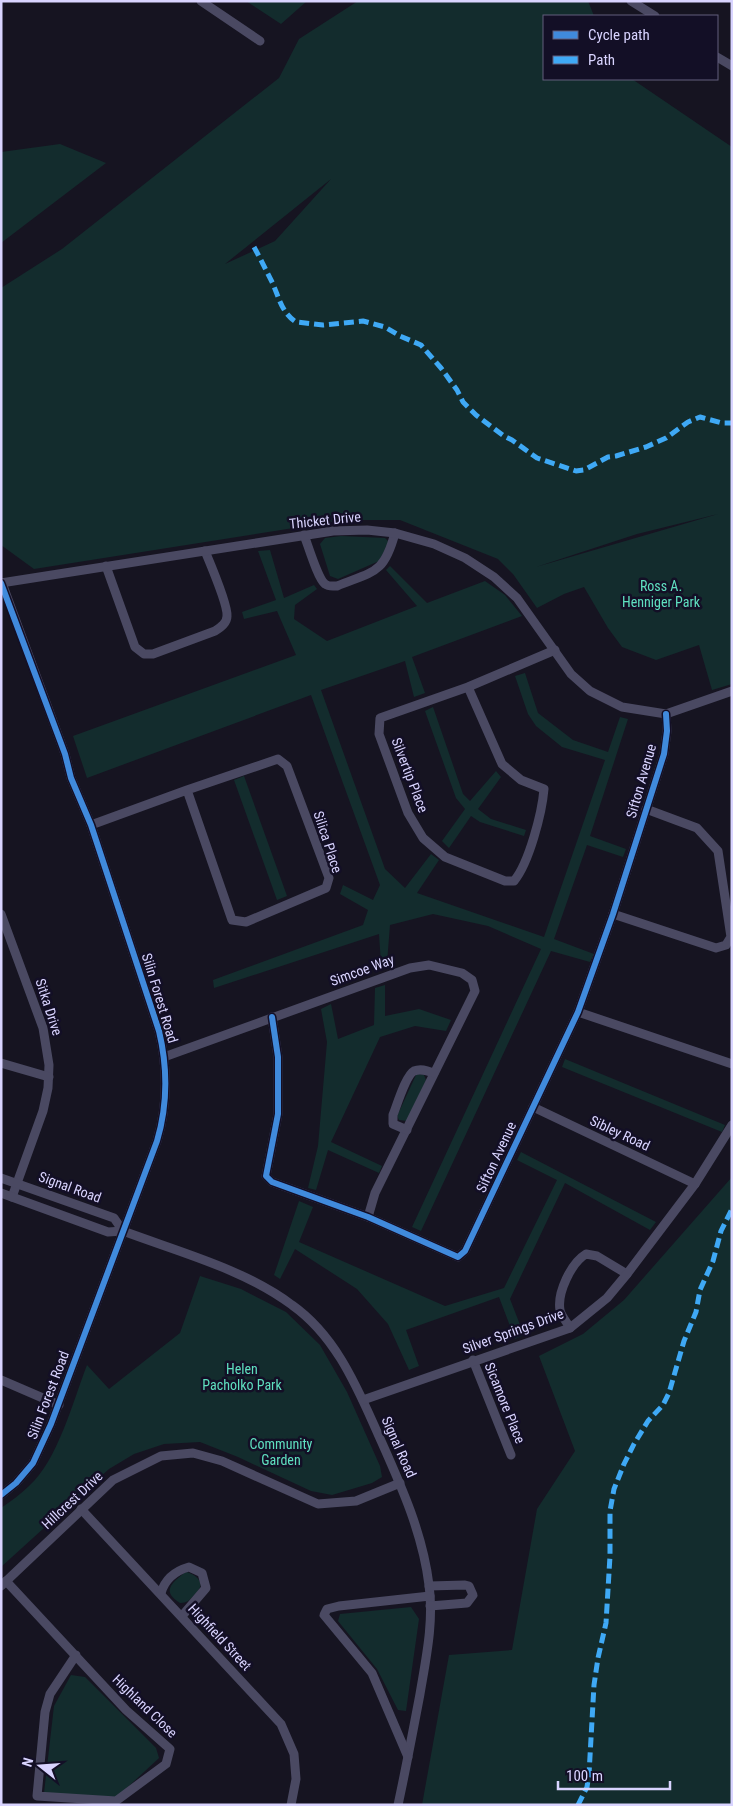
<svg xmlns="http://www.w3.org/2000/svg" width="733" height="1806" viewBox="0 0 733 1806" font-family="'Roboto Condensed',sans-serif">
	<rect width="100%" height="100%" fill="#161421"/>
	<g fill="#132c2d" fill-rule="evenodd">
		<path d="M246,1h61l-26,23z"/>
		<path d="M358,1h230l6,15h-50v63h88l100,68v537l-20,6 -13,-45 -43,15 -34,-13 -14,-19 -24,-41 -20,7 -27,14 -24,-34 -15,-15 -98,-39h-56l-310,49 -33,-24v-257l61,-39 217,-171 20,-39zM331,179l-56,62 -50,23zM718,514l-182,53 101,-33z"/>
		<path d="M60,144l46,19 -105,80v-91z"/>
		<path d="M341,536l44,2 4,4 -10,19 -41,18 -8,-3 -10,-32 5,-6z"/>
		<path d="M270,550l14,48 30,-13 3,4 -22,16 -1,14 33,22 90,-35 -31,-36 4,-4 37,37 58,-22 20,14 17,21 -110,41 13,36 -11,4 -9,-36 -84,29 64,179 20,19 26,-34 8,6 -22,33 127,44 61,-177 -43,-13 -26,-21 -8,-12 -13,-38 10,-3 13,40 35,27 35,12 12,-35 8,2 -38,117 36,13 -3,8 -36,-12 -33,94 40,15 -4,8 -39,-11 -130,280 -9,-4 129,-278 -53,-23 -55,-12 -43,11 -3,38 -6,1 -2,-30 -165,54 -1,-8 150,-55 5,-15 -28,-16 3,-9 30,15 7,-15 -69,-190 -224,83 -14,-42 223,-81 -19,-44 -33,8 -2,-7 34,-12 -18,-49z"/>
		<path d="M433,707l30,87 7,7 26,-30 5,6 -23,32 13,10 35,11 -2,6 -44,-14 -9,-6 -22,32 -7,-7 23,-32 -9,-11 -31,-87z"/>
		<path d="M244,776l43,120 -10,4 -43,-120z"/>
		<path d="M385,985v31l34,-7 32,11 -5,11 -31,-5 -35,11 -49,105 51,24 -3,7 -51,-23 -12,40 -8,-2 10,-42 9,-104 -6,-33 10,-5 7,35 36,-14 1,-37z"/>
		<path d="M565,1059l160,66 -3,7 -160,-65z"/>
		<path d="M418,1074l6,1 2,5 -19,41 -8,-1 -2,-4 19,-41z"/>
		<path d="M521,1152l135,70 -6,8 -85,-47 -55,116 14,36 -9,4 -16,-42 -93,33 13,36 -10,4 -21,-46 -31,-35 -62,-40 -15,30 -6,-4 25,-74 14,6 -14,35 146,64 59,-18 53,-108 -40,-20z"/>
		<path d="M732,1177v628h-310l27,-150 63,-5 25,-141 38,-58 -36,-95 44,-22 41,-34z"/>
		<path d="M200,1276l41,13 45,23 34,33 27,47 33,74 2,11 -10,6 -40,12 -21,-4 -73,-34 -38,-15 -36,2 -30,10 -25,15 -108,98v-59c10,-7 20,-14 28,-22 29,-26 44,-85 58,-121l22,24 71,-56z"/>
		<path d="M187,1572c13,5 19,13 7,23 -4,5 -7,8 -14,8 -12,-8 -14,-14 -3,-24 4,-3 6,-6 10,-7z"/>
		<path d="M411,1607l8,12 -13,92 -8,-1 -21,-41 -39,-48 2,-7z"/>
		<path d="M71,1675l14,2 71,71 3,10 -42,39 -73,-4 10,-87z"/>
	</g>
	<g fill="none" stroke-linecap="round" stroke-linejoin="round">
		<g stroke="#4a4962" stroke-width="9">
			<path d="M201,1l59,40"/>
			<path d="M631,1l24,15"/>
			<path d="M717,57l15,9"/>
			<path d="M304,535c4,10 14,44 21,49 4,3 7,2 12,2 37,-15 47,-12 58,-53"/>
			<path d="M106,566l29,81 9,7h9l62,-23c6,-4 12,-8 12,-15 1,-11 -17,-53 -22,-65"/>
			<path d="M1,583l332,-52 34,-1 28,3 39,11 31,14 29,19 23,21 54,76 19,17 32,16 44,7 66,-23"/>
			<path d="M468,687l34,77 19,16 23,9c-2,24 -15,74 -30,92h-9l-60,-24 -22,-19 -15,-25 -29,-79 1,-16 88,-31 87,-37"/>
			<path d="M91,825l96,-35 91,-31 9,7 42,112 -3,10 -80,34 -14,-2 -45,-130"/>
			<path d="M1,914l42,114 6,37 -1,23 -5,23 -31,86"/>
			<path d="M613,914l103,34 10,-3 5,-8 -13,-86 -21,-23 -51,-19"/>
			<path d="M578,1012l154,52"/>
			<path d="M272,1017l6,40v57l-12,62 6,6 96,35 90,40 7,-6 113,-239 35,-98 51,-160 3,-23 -1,-17"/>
			<path d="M164,1057l246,-89 19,-3 33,8 10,7 3,11 -100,202 -7,24"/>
			<path d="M1,1063l48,14"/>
			<path d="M533,1107l162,77"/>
			<path d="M407,1130l-14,-6v-9c4,-10 13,-40 21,-44 7,-3 14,0 20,2"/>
			<path d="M1,1178l113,40 9,13"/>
			<path d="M1,1193l107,39 15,-1c56,21 121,38 169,74 41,29 62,75 82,120 23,52 48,103 55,160 5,37 -3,73 -9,109 -7,37 -14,74 -22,111"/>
			<path d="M570,1328c-3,-6 -9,-12 -10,-18 -3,-17 11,-47 26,-56l11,2 30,18"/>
			<path d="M473,1360l38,95"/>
			<path d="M1,1380l58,25"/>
			<path d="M363,1400l207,-72 37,-30 20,-24 68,-90 37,-59"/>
			<path d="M1,1495l15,-12 17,-20 18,-39 106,-283c11,-37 11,-72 2,-110l-68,-206 -20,-47 -6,-24 -63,-171"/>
			<path d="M81,1509l200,215 13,30 2,25 -5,26"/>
			<path d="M6,1581l120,129 44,39 -4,15 -50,37 -79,-5 8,-84 5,-18 26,-39"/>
			<path d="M1,1586l112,-106 48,-24 32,-3 29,8 96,43 38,-3 44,-18"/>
			<path d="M429,1586l36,-1 4,1 4,9 -6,8 -37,3"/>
			<path d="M161,1593c4,-14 14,-22 28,-26l13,6 4,15 -24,28"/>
			<path d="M408,1757l-36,-84 -48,-58 3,-6 12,-3 91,-10"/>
		</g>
		<g stroke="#3fa9f5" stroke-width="5" stroke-dasharray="10 5" stroke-linecap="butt">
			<path d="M254,247c6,11 12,23 18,35 7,15 9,30 24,40l27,3 40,-4 22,6 15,9 21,9 20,23 16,22 6,12 13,13 28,21 8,4 25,18 39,13 8,-1 24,-13 8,-1 30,-9 20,-9 22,-16 12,-5 22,6h10"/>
			<path d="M578,1805l9,-18 2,-13 5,-89 4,-27 8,-35 4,-67v-45l4,-22 10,-25 10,-20 14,-23 15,-16 6,-12 15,-52 12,-29 4,-22 13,-29 8,-30 11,-22"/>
		</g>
		<defs>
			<g id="cycleway">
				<path d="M1,583l64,171 6,24 20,47 68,206c9,38 9,73 -2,110l-106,283 -18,39 -17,20 -15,12"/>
				<path d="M272,1017l6,40v57l-12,62 6,6 96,35 90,40 7,-6 113,-239 35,-98 51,-160 3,-23 -1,-17"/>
			</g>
		</defs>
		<use href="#cycleway" stroke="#130f26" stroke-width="9"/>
		<use href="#cycleway" stroke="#408adc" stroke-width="6"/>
	</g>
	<g text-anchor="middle" stroke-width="5" stroke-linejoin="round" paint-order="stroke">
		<g font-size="14" fill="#d9d4ff" stroke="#130f26">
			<text transform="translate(325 520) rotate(-6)" y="5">Thicket Drive</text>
			<text transform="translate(410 775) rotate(69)" y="5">Silvertip Place</text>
			<text transform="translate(641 781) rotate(-74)" y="5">Sifton Avenue</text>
			<text transform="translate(328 842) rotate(72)" y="5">Silica Place</text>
			<text transform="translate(362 970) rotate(-20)" y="5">Simcoe Way</text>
			<text transform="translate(160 998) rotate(73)" y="5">Silin Forest Road</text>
			<text transform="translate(49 1007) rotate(72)" y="5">Sitka Drive</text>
			<text transform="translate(620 1133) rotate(25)" y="5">Sibley Road</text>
			<text transform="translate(496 1157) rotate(-65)" y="5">Sifton Avenue</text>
			<text transform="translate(70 1187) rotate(20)" y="5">Signal Road</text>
			<text transform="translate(513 1331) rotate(-20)" y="5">Silver Springs Drive</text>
			<text transform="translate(48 1395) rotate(-69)" y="5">Silin Forest Road</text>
			<text transform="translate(505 1403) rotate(68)" y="5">Sicamore Place</text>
			<text transform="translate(399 1447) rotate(66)" y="5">Signal Road</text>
			<text transform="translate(72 1500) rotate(-43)" y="5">Hillcrest Drive</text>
			<text transform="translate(220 1637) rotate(47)" y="5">Highfield Street</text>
			<text transform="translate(145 1706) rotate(44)" y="5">Highland Close</text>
		</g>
		<g font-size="14" fill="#5fe0c0" stroke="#130f26">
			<text x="661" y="591">Ross A.<tspan x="661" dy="16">Henniger Park</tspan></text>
			<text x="242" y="1374">Helen<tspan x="242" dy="16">Pacholko Park</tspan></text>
			<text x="281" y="1449">Community<tspan x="281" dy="16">Garden</tspan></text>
		</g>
	</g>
	<rect width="733" height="1806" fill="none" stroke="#d9d4ff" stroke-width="5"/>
	<rect x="543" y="15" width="175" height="65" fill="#130f26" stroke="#625e7d"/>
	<rect x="553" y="31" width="25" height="8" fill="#408adc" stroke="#625e7d"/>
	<text x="588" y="40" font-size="15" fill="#d9d4ff">Cycle path</text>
	<rect x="553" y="56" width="25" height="8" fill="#3fa9f5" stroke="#625e7d"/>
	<text x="588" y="65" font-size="15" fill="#d9d4ff">Path</text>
	<g transform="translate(40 1766) rotate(287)" stroke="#130f26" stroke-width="4" paint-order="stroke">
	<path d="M0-4L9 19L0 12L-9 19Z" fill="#d9d4ff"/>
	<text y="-8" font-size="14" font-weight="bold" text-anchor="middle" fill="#d9d4ff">N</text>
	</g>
	<path d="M558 1781v8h112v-8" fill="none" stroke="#d9d4ff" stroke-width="2.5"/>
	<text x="566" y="1781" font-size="15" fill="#d9d4ff" stroke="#130f26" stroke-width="4" paint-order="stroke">100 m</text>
</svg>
